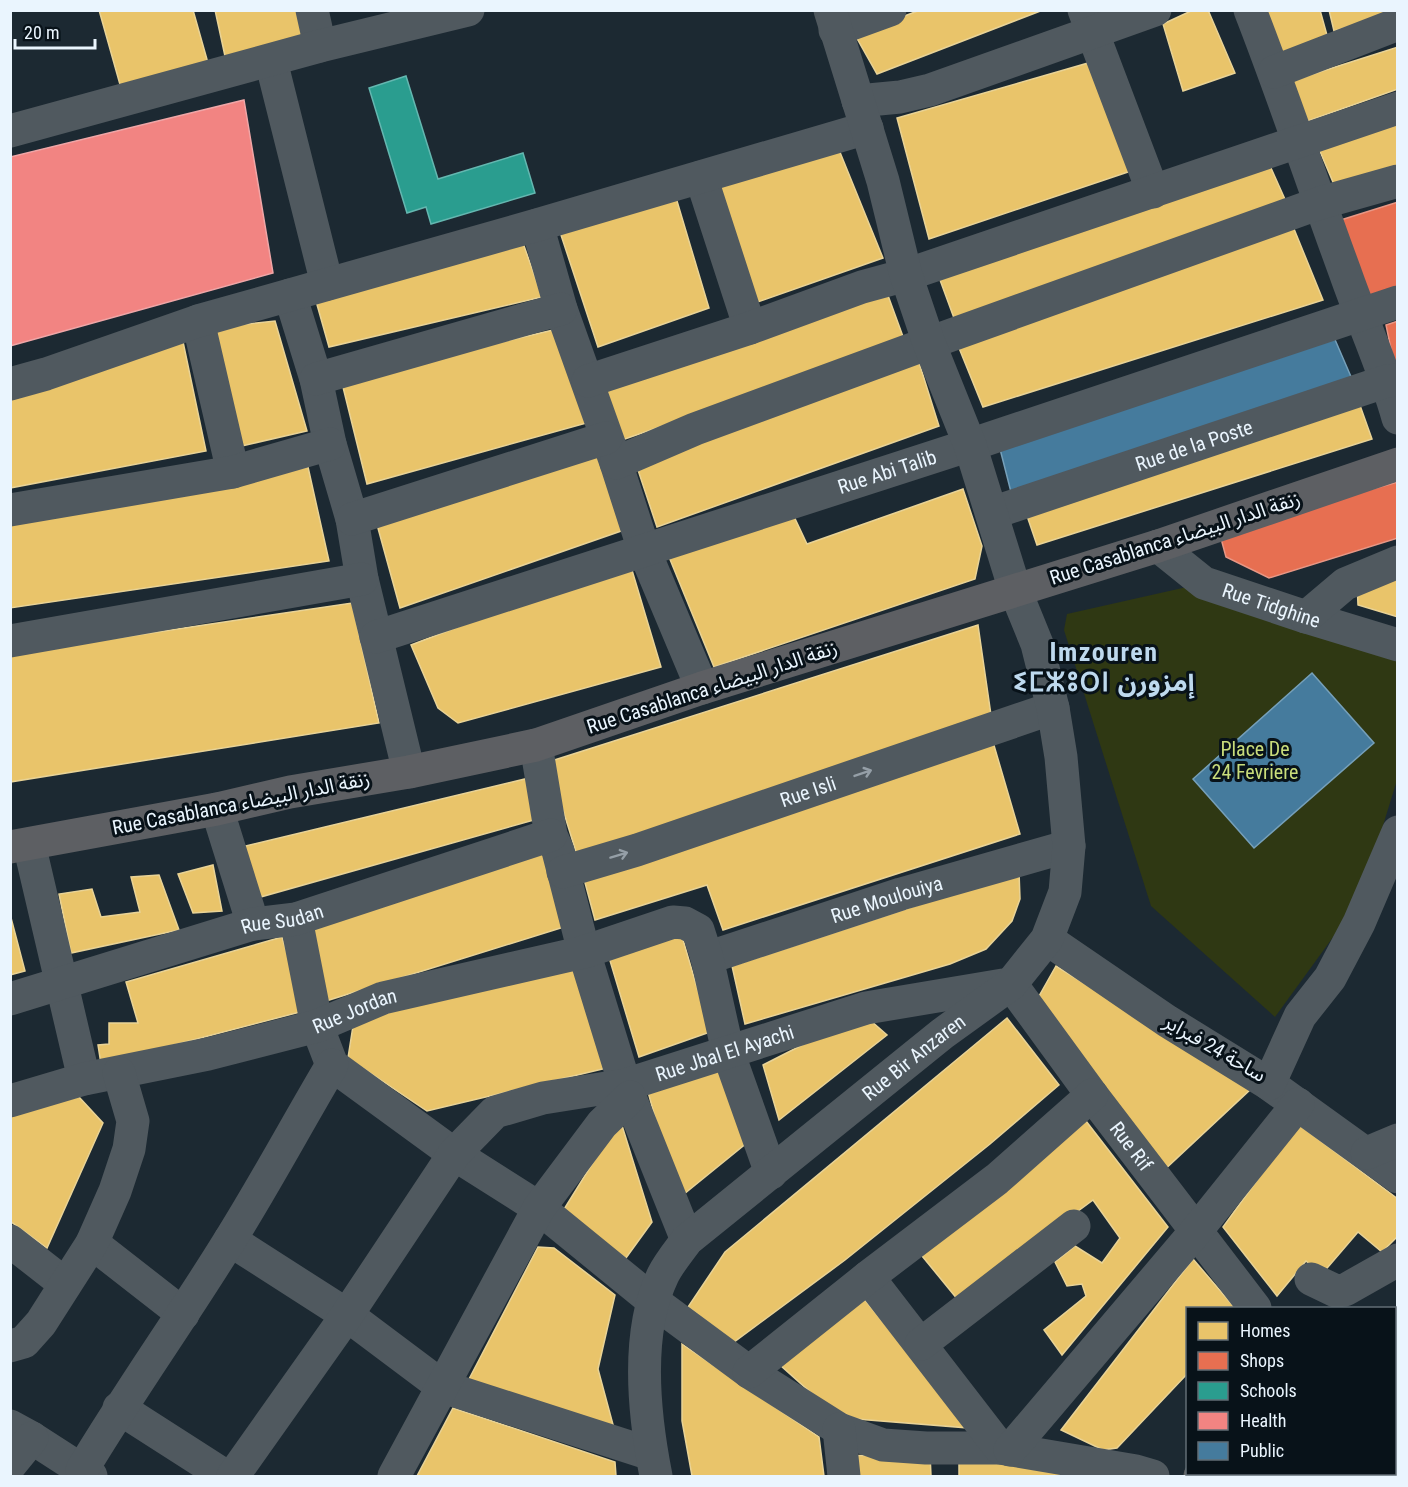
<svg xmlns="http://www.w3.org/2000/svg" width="1408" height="1487" viewBox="0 0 1408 1487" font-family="'Roboto Condensed','Noto Sans Arabic','Noto Sans Tifinagh',sans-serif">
	<rect width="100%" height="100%" fill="#1c2932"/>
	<g fill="#2f3813">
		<path d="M1187,587l210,73v120l-37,120 -85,117 -124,-111 -87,-276 3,-16z"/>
		<path d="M1397,1413v63h-111l4,-2h104v-59z"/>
	</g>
	<g fill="#e9c46a" stroke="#e9d396" stroke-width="1.5">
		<path d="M99,10h94l15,53 -87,25z"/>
		<path d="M215,10h86l6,29 -82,17z"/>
		<path d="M920,10h123l-166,64 -22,-39z"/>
		<path d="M1193,10h15l27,63 -52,18 -20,-67z"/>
		<path d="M1262,10h58l10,36 -47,17z"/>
		<path d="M1329,10h69v2l-64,19z"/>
		<path d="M1398,47v42l-96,34 -11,-42z"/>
		<path d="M1095,61l36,110 -202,68 -32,-121z"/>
		<path d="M1398,121v53l-60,20 -19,-45z"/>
		<path d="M835,140l48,118 -134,47 -37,-124z"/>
		<path d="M1267,159l21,47 -334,112 -18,-49z"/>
		<path d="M674,191l35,117 -111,39 -39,-118z"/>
		<path d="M1292,224l31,76 -340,107 -24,-59z"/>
		<path d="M523,243l19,54 -213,50 -15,-53z"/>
		<path d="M886,290l19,52 -283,98 -19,-62z"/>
		<path d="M275,321l32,110 -70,16 -30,-119z"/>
		<path d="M562,328l28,94 -223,62 -26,-105z"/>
		<path d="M182,337l24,114 -196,37v-98z"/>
		<path d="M917,356l22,70 -282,101 -23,-69z"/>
		<path d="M1357,397l15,42 -335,106 -12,-35z"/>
		<path d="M595,446l32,83 -227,79 -24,-87z"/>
		<path d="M308,467l21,94 -319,47v-88z"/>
		<path d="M963,489l19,57 -7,33 -261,88 -45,-110 121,-49 17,36z"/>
		<path d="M616,566l16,4 29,97 -203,56 -20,-15 -27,-63z"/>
		<path d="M1398,571v46l-40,-12 -1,-23z"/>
		<path d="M352,603l27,120 -369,59v-128z"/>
		<path d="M978,625l13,90 -414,140 -29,-93z"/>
		<path d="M993,742l27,92 -297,96 -16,-45 -112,35 -11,-41z"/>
		<path d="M529,778l12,40 -291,82 -13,-52z"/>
		<path d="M543,851l21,76 -238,74 -23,-70z"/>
		<path d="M213,865l9,46 -29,2 -15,-39z"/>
		<path d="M1019,872l1,27 -8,22 -26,28 -36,15 -205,60 -13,-58z"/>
		<path d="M159,875l20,55 -108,23 -12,-59 33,-5 9,28 39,-5 -9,-35z"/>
		<path d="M10,914l15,57 -15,4z"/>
		<path d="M679,926l31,106 -71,25 -31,-103z"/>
		<path d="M282,937l22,74 -203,53 -3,-19 11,-1v-21h29l-12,-41z"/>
		<path d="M574,962l37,105 -184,44 -79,-53 5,-32 41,-21z"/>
		<path d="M1056,966l197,121 -90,84 -125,-173z"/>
		<path d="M863,1014l24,21 -108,85 -16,-55z"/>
		<path d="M1007,1018l52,67 -69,59 -145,116 -111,82 -46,-35 37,-55z"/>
		<path d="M720,1065l28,77 -64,52 -10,-9 -26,-93z"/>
		<path d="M79,1097l24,26 -56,125 -37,-27v-111z"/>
		<path d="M620,1119l32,103 -26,36 -65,-44z"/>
		<path d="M1086,1121l82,106 -106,128 -18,-25 42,-34 -4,-12 -15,2 -12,-24 20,-16 27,17 18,-25 -27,-38 -135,100 -40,-49z"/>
		<path d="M1298,1124l100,75v37l-16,16 -24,-20 -36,42 -16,-13 -29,35 -54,-69z"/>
		<path d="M538,1247l16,1 61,47 -17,74 17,63 -147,-51z"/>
		<path d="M1193,1259l42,49h-47v65l-71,75 -14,2 -42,-20z"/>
		<path d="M861,1295l108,133 -113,-9 -29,-12 -57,-51z"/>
		<path d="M682,1344l137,93 5,39h-132l-10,-55z"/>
		<path d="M453,1408l162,54 1,14h-199z"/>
		<path d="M930,1453l1,23h-81l-3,-20z"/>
		<path d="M959,1456l122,20h-122z"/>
	</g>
	<g fill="#e76f51" stroke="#e89785" stroke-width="1.5">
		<path d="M1398,202v92l-28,9 -42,-79z"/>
		<path d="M1398,321v52h-2l-10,-48z"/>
		<path d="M1398,482v56l-129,40 -43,-21 -7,-26z"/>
	</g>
	<path fill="#2a9d8f" stroke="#64b7b0" stroke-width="1.5" d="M406,76l32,103 85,-26 12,40 -104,31 -5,-17 -19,6 -38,-125z"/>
	<path fill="#f28482" stroke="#f0a6a7" stroke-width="1.5" d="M244,100l29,173 -263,73v-189z"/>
	<g fill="#457b9d" stroke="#76a0ba" stroke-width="1.5">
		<path d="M1333,335l19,44 -341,113 -12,-47z"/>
		<path d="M1312,673l62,70 -120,105 -61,-69z"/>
	</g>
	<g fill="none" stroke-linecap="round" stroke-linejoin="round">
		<g stroke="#50595f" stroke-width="33">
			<path d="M312,10l8,36"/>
			<path d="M1084,10l69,182"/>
			<path d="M1250,10c34,87 63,175 95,262 17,49 39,96 53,146"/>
			<path d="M835,30l55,-20"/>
			<path d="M271,61l56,223"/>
			<path d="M1274,72l124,-48"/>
			<path d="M858,101l42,-4 30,-7 225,-80"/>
			<path d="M10,131l310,-85 148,-36"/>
			<path d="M701,177l49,151"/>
			<path d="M537,225l24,84 55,154 28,87 58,138"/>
			<path d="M290,295l26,84 14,65 22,75 10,60 47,193"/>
			<path d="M198,321l35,151"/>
			<path d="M316,379l245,-70"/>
			<path d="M588,381l162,-53 112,-41 44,-12 492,-167"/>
			<path d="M10,384l36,-10 152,-53 339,-96 330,-97"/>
			<path d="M616,463l79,-34 234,-86 391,-140 78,-22"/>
			<path d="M10,510l223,-38 97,-28"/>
			<path id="s1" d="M992,513l395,-132 11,-1"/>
			<path d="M352,519l254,-81"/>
			<path id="s2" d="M1158,546l46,37 102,34 92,28"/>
			<path d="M1306,617l39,-33 53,-22"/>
			<path id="s3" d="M376,637l594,-192 428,-143"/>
			<path d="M10,641l352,-62"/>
			<path d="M536,745l15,90 7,16 26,101 41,133 62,155"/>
			<path d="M217,809l36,115"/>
			<path d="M29,844l55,235"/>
			<path id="s4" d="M563,872l74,-22 416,-142"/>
			<path d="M296,919l21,107 15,39 122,89 85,54 114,93 96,71 90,57 44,16 43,3h74l136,23 17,5"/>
			<path d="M1047,939l120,82 102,63 129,93"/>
			<path id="s5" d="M707,958l194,-64 168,-48"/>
			<path id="s6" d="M1011,984l81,111 163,213"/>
			<path id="s7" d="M10,999l243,-75 43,-5 255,-84"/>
			<path d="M1269,1084l31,-68 30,-38 29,-55 39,-91"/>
			<path id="s8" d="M10,1101l74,-22 124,-25 109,-28 66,-28 201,-46 89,-30 12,1 13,7 9,28 21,94 43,121"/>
			<path d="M1367,1153l31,-13"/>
			<path d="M230,1240l117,75 96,72 208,67"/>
			<path d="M10,1241l55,43"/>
			<path d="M92,1243l91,71"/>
			<path d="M868,1277l132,171"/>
			<path d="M1311,1279l25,12 9,-1 53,-30"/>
			<path d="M921,1344l153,-118"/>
			<path d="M10,1346l14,-4 17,-19 51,-80 23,-52 14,-42 4,-28 -14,-48"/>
			<path d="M749,1372l119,-95 129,-98 95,-84"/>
			<path d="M119,1408l106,68"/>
			<path d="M10,1426l22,12 59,38"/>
			<path d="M839,1429l5,47"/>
			<path d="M1010,1450l186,-219 102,-127"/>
			<path d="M10,1465l22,-27"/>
			<path d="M82,1470c46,-77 99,-151 146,-227 37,-59 69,-119 104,-178"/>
			<path d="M1354,1474l2,2"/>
			<path id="s9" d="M233,1476l114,-161 107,-161 41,-42 48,-14 82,-13 241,-77 137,-23"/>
			<path d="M394,1476l145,-268 63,-84 28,-27"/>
			<path id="s10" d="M656,1476c-12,-61 -21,-143 7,-201 6,-12 16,-24 24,-35l255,-206 69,-50 36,-45 18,-47 4,-46 -8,-89 -8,-49 -16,-64 -22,-54 -45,-145 -41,-102 -23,-68 -23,-94 -53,-171"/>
		</g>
		<path stroke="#5d5f63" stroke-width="33" d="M10,847l207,-38 73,-17 119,-20 127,-27 166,-57 456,-142 240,-82"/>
		<g stroke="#5e6062" stroke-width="33">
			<path d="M1394,1365l4,-1"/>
			<path d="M1394,1402l4,-2"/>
			<path d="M1200,1476l4,-2"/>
			<path d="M1260,1476l5,-2"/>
		</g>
	</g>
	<defs><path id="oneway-shaft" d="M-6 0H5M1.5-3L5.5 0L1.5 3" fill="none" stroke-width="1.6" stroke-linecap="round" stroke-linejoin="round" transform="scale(1.5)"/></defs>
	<g stroke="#959fa7">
		<use href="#oneway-shaft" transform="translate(863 773) rotate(-19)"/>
		<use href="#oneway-shaft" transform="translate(619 855) rotate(-17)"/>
	</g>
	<g text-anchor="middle" stroke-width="6" stroke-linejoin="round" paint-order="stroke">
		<g font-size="20" fill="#eaf5fe" stroke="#081219">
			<text dy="7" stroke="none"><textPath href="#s1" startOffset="213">Rue de la Poste</textPath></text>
			<text dy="7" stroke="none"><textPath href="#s3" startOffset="537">Rue Abi Talib</textPath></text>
			<text transform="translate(1175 538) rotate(-18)" y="7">Rue Casablanca زنقة الدار البيضاء</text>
			<text dy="7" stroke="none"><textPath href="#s2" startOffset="130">Rue Tidghine</textPath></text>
			<text transform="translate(712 687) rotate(-18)" y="7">Rue Casablanca زنقة الدار البيضاء</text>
			<text dy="7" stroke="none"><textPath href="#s4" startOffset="258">Rue Isli</textPath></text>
			<text transform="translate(241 803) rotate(-11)" y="7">Rue Casablanca زنقة الدار البيضاء</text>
			<text dy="7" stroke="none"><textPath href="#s5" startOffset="189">Rue Moulouiya</textPath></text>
			<text dy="7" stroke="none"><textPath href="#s7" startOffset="284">Rue Sudan</textPath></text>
			<text dy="7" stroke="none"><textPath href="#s8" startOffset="357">Rue Jordan</textPath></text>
			<text transform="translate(1215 1048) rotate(30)" y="7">ساحة 24 فبراير</text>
			<text dy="7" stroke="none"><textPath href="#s9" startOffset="687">Rue Jbal El Ayachi</textPath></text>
			<text dy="7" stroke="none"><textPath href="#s10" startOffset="538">Rue Bir Anzaren</textPath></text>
			<text dy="7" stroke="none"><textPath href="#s6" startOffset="202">Rue Rif</textPath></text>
		</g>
		<g font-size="20" fill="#c9dd7b" stroke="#081219">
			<text x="1255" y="756">Place De<tspan x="1255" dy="23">24 Fevriere</tspan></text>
		</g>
		<g font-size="26" font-weight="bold" letter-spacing="1.5" fill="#bed9ee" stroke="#081219">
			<text x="1104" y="661">Imzouren<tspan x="1104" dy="30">ⵉⵎⵣⵓⵔⵏ إمزورن</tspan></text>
		</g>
	</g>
	<rect width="1408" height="1487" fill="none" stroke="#eaf5fe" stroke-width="24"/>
	<rect x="1186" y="1307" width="210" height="168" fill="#081219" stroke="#626d75" stroke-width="1.5"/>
	<rect x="1198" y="1322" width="30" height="18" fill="#e9c46a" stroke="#626d75" stroke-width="1.5"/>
	<text x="1240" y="1337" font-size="18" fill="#eaf5fe">Homes</text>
	<rect x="1198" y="1352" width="30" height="18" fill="#e76f51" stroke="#626d75" stroke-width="1.5"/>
	<text x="1240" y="1367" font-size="18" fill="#eaf5fe">Shops</text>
	<rect x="1198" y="1382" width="30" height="18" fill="#2a9d8f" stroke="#626d75" stroke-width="1.5"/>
	<text x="1240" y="1397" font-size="18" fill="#eaf5fe">Schools</text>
	<rect x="1198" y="1412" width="30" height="18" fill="#f28482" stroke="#626d75" stroke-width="1.5"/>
	<text x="1240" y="1427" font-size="18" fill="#eaf5fe">Health</text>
	<rect x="1198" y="1442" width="30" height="18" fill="#457b9d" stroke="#626d75" stroke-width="1.5"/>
	<text x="1240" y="1457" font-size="18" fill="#eaf5fe">Public</text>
	<path d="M15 39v9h80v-9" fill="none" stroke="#eaf5fe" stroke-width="3"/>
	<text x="24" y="39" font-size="18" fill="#eaf5fe" stroke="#081219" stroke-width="4.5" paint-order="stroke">20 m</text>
</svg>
